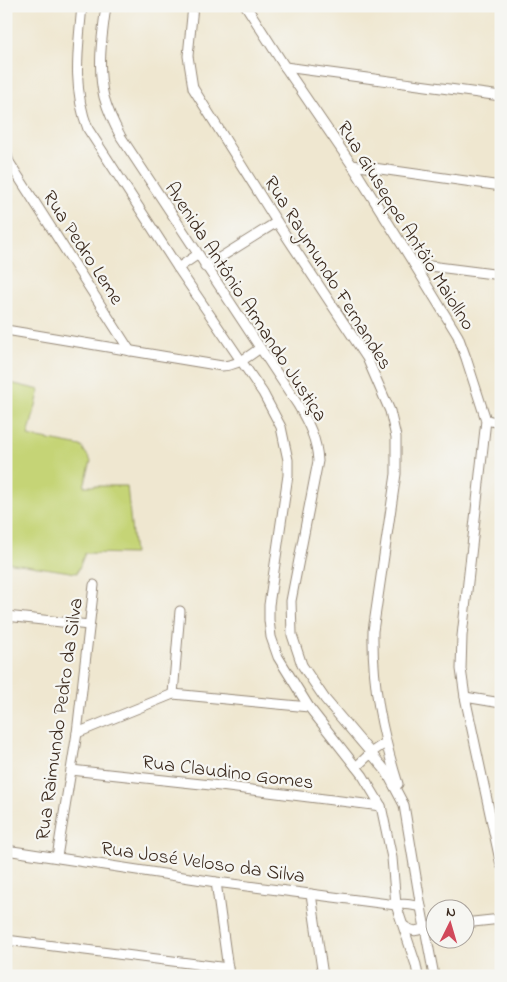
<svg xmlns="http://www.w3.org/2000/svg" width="507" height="982" viewBox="0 0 507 982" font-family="'Indie Flower',sans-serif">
	<rect width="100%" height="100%" fill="#f6f6f2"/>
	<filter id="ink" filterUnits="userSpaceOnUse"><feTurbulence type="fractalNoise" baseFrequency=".02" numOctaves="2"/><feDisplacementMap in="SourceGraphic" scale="10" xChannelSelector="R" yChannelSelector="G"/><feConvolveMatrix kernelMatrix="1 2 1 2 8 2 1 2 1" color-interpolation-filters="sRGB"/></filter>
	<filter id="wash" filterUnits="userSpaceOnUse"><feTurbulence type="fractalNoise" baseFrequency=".0096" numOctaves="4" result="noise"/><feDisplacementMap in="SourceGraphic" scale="20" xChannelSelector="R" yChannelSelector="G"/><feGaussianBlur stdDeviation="1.12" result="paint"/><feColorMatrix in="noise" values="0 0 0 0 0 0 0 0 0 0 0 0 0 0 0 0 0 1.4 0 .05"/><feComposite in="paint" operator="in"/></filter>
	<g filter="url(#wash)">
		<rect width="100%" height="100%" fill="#efe7d0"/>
		<path fill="#c5d476" stroke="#807f4a" d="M6,382l34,8 -12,46 53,10 10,15 -7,25h43l7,68 -49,-1 -8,20 -71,-11z"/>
	</g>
	<g filter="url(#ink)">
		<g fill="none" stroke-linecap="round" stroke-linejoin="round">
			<defs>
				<g id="street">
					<path d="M82,6c-4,43 -10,82 6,123l90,139 85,125 18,34 7,33v15l-19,130v15l2,17 7,20 31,50 54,69 18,30 11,52 4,47 20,60 2,11"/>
					<path d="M106,6c-4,30 -9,61 -2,91 4,14 10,27 17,40l177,268c11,19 19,35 20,56l-27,140 1,34 10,30 23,34 61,72 18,34 17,102 13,69"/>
					<path d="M193,6l-5,50 5,32 84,134 90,136 23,53 6,26v37l-23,157c-1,54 9,102 25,153"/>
					<path d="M246,6l39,61 67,98 62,99 44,72 8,22 20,62 -24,216 -1,33 4,28 36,168"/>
					<path d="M285,67l216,29"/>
					<path d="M6,152l3,10 121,189"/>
					<path d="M352,165l149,21"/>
					<path d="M414,264l87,11"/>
					<path d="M205,267l72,-45"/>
					<path d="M178,268l19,-13"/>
					<path d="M6,330l216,36c16,-1 26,-9 38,-18"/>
					<path d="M486,420l15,3"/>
					<path d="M6,616l83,9"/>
					<path d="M173,694l7,-83"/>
					<path d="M465,697l36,6"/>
					<path d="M77,733l96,-39 136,13"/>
					<path d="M356,767l16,-15 13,-9"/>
					<path d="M71,770l149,16 161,20"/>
					<path d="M6,850l210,32 180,23c9,-2 16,0 25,2"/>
					<path d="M57,857l20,-124 17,-148"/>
					<path d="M216,882l13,94"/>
					<path d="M311,894l12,82"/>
					<path d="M464,923l37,-4"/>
					<path d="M404,926c15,10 15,1 30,0"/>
					<path d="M6,940l222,28"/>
				</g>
			</defs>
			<use href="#street" stroke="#958877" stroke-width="11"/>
			<use href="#street" stroke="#fff" stroke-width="9"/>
		</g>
	</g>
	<g text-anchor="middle" stroke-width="4.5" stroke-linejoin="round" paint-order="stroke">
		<g font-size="20" fill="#3b2a1e" stroke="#f6f6f2">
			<text transform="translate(407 225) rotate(58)" y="7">Rua Giuseppe Antôio Maiollno</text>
			<text transform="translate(84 247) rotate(57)" y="7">Rua Pedro Leme</text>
			<text transform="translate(329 272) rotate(58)" y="7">Rua Raymundo Fernandes</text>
			<text transform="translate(247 301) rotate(57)" y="7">Avenida Antônio Armando Justiça</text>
			<text transform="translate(58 719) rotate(-82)" y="7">Rua Raimundo Pedro da Silva</text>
			<text transform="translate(228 771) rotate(7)" y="7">Rua Claudino Gomes</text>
			<text transform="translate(203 861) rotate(8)" y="7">Rua José Veloso da Silva</text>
		</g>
	</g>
	<rect width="507" height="982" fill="none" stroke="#f6f6f2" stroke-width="25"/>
	<g transform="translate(450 924) rotate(5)"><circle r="24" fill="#f6f6f2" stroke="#aba49d"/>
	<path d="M0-4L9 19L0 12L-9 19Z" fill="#d1495b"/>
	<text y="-8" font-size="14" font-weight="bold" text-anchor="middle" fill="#3b2a1e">N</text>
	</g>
</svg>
